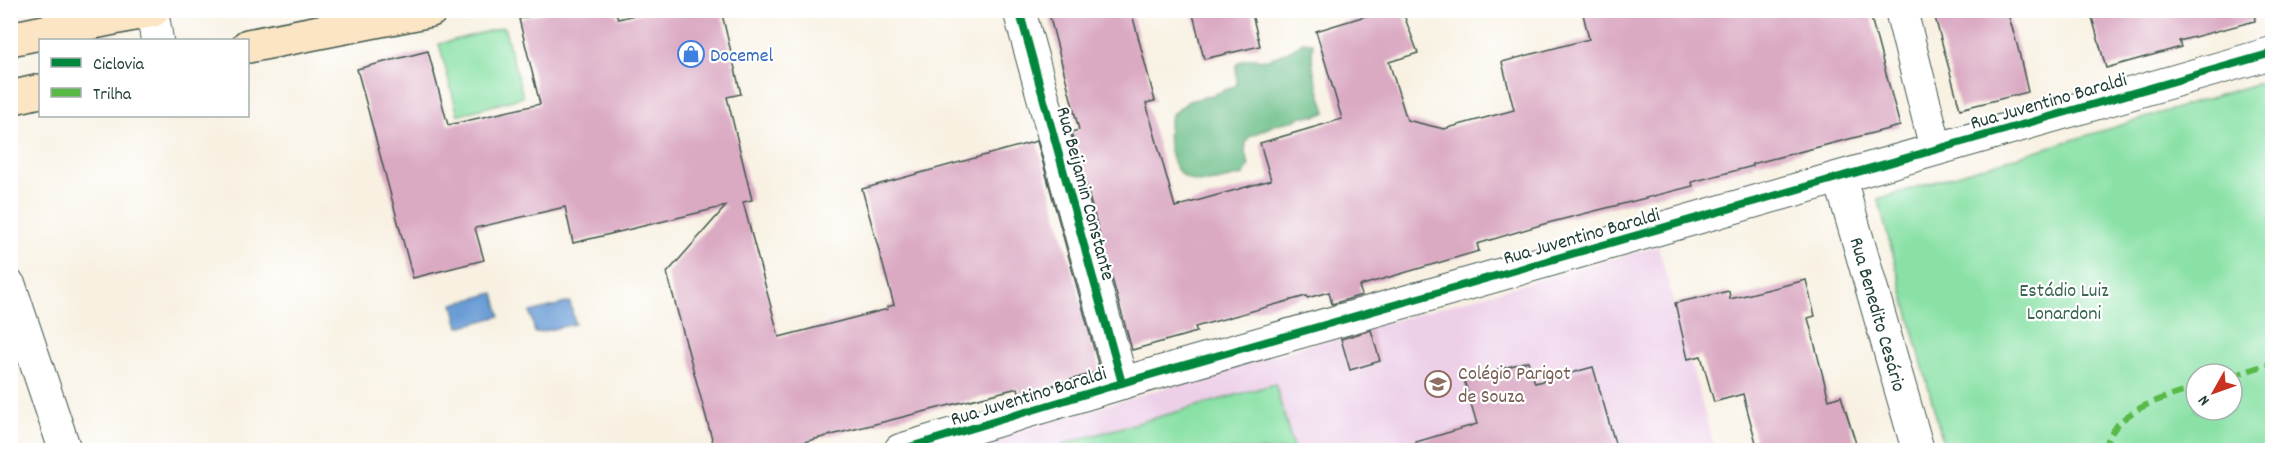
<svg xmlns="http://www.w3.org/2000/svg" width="2283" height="461" viewBox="0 0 2283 461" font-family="Dekko,sans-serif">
	<rect width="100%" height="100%" fill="#fff"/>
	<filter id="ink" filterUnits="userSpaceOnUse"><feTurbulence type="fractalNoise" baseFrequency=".0167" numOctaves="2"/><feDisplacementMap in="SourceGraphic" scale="12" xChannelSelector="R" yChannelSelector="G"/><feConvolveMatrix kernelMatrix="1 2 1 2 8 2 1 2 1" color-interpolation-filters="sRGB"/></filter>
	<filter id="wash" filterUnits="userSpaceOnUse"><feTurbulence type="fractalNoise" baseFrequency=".008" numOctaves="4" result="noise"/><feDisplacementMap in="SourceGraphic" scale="24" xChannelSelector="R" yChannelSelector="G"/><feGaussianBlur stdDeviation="1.35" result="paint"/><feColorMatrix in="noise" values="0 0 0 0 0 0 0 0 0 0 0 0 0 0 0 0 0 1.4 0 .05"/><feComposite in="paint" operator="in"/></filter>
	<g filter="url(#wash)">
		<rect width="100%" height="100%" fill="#f8f1e2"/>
		<path fill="#edd0e8" d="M1658,246l57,204h-759l352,-105z"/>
		<g fill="#89e1a6" stroke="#548f6d" stroke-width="1.5" fill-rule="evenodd">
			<path d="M504,27l19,70 -65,18 -19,-71z"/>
			<path d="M2272,79v371h-327l-67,-251zM2196,374h36v36h-36z"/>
			<path d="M1275,384l19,66h-230l-1,-6z"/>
		</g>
		<path fill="#6ebf8b" stroke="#467e60" stroke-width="1.5" d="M1303,42l10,1c-4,26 6,45 13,69l-10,4h-15l-5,4 -20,4 -27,13 -3,5 -1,11 4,12 -5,10c-14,2 -29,8 -42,7 -34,-1 -37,-42 -31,-67l18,-14 24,-6 24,-10 -1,-20c11,-10 20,-4 32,-6 10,-2 27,-11 35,-17z"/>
		<g fill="#6b9cd5" stroke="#456c84" stroke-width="1.5">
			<path d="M494,293l6,23 -41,11 -6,-23z"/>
			<path d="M570,302l5,22 -40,9 -5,-21z"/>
		</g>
		<g id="blocks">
			<g fill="#daa9c2">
				<path d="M552,10h63l3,9 36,-9h67l20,84 -14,3 25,103 -9,2 36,135 109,-28 -1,-2 7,-2 -32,-116 175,-48 63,230 -80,24 -2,-7 -246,62h-57l-48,-177 59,-67 -153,37 -8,-36 -90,21 9,32 -71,18 -56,-209 71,-18 20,74 92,-21 -21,-85z"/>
				<path d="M1048,10h83l24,91 -9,2 29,104 96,-27 -11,-37 82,-24 -26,-88 69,-21h17l16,43 -29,9 18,58 37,9 70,-19 -12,-48 87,-23 -7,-29h287l31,116 -148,38 1,2 -61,16 1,4 -149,38 -67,20 2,7 -120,35 3,9 -30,9 -3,-12 -22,6 -1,-2 -111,31 2,5 -65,18 -61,-218 8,-2z"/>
				<path d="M1192,10h59l9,36 -56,13z"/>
				<path d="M1933,10h74l11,38 10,44 -68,17z"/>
				<path d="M2090,10h164l1,11 -76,20 2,6 -75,21z"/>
				<path d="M1806,280l9,36 -7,2 21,82 12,-4 17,54h-100l-15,-56 -29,8 -13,-46 -13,3 -13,-56 54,-12 1,8z"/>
				<path d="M1371,330l9,31 -30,9 -9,-31z"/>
				<path d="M1528,361l7,22 58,-16 24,83h-200l-1,-8 61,-18 -13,-44z"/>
			</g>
		</g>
	</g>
	<g filter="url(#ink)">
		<use href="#blocks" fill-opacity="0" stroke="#40584e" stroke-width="1.5"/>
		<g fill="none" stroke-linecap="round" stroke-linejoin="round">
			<defs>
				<g id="street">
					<path d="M152,10l5,30"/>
					<path d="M1019,10l103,373"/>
					<path d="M1901,10l35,139"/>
					<path d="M1840,178l78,272"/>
					<path d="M10,286l55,164"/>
					<path d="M900,450l222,-67 1150,-330"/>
				</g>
				<g id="secondary">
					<path d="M10,39l143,-29"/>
					<path d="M248,46l183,-36"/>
					<path d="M10,98l30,-7"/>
				</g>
			</defs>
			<use href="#street" stroke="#40584e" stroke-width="34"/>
			<use href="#secondary" stroke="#40584e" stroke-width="36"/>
			<use href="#street" stroke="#fff" stroke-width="32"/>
			<use href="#secondary" stroke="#fce5c4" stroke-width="33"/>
			<g stroke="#58b947" stroke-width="6" stroke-dasharray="12 6" stroke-linecap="butt">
				<path d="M2232,376l40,-13"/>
				<path d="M2105,450c8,-41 57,-51 91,-62"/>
			</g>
			<defs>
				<g id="cycleway">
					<path d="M1019,10l103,373"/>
					<path d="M900,450l222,-67 1150,-330"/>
				</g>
			</defs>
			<use href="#cycleway" stroke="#fff" stroke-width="11"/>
			<use href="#cycleway" stroke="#00873e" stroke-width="8"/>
		</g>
	</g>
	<defs>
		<symbol id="shop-ring" viewBox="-11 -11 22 22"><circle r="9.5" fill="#fff" stroke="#3f7fe0" stroke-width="1.5"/><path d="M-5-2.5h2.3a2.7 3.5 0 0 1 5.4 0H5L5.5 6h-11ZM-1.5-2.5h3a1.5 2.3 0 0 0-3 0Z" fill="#3f7fe0"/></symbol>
		<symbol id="school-ring" viewBox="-11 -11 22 22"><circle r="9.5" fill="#fff" stroke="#8d6e63" stroke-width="1.5"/><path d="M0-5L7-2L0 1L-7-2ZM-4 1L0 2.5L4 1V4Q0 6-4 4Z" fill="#8d6e63"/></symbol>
	</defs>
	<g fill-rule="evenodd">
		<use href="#shop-ring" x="676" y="39" width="30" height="30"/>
		<use href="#school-ring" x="1423" y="369" width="30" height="30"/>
	</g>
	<g text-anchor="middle" stroke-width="4.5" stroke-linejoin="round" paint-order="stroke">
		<g font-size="20" fill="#366cbe" stroke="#fff" text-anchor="start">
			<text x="710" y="61">Docemel</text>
		</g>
		<g font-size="20" fill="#1f3d34" stroke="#fff">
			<text transform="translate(2048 100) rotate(-16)" y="7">Rua Juventino Baraldi</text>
			<text transform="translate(1087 193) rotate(75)" y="7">Rua Beijamin Constante</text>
			<text transform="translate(1581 235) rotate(-16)" y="7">Rua Juventino Baraldi</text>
			<text transform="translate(1879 314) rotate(74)" y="7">Rua Benedito Cesário</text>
			<text transform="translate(1028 395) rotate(-17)" y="7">Rua Juventino Baraldi</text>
		</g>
		<g font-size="20" fill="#3a6650" stroke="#fff">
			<text x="2064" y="296">Estádio Luiz<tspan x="2064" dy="23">Lonardoni</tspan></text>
		</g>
		<g font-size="20" fill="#785e54" stroke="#fff" text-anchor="start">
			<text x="1458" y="379">Colégio Parigot<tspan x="1458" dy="23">de Souza</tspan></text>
		</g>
	</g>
	<rect width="2283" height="461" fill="none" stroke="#fff" stroke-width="36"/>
	<rect x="39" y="39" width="210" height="78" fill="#ffffff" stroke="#a5b1ae" stroke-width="1.5"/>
	<rect x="51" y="58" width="30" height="9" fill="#00873e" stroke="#a5b1ae" stroke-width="1.5"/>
	<text x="93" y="69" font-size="18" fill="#1f3d34">Ciclovia</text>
	<rect x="51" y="88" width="30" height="9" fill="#58b947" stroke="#a5b1ae" stroke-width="1.5"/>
	<text x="93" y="99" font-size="18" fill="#1f3d34">Trilha</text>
	<g transform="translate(2214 392) rotate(230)"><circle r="28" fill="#ffffff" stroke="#a5b1ae" stroke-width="1.5"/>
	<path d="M0-4.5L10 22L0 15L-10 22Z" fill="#c8321e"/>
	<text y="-9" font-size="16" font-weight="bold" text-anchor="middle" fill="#1f3d34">N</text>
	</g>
</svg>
